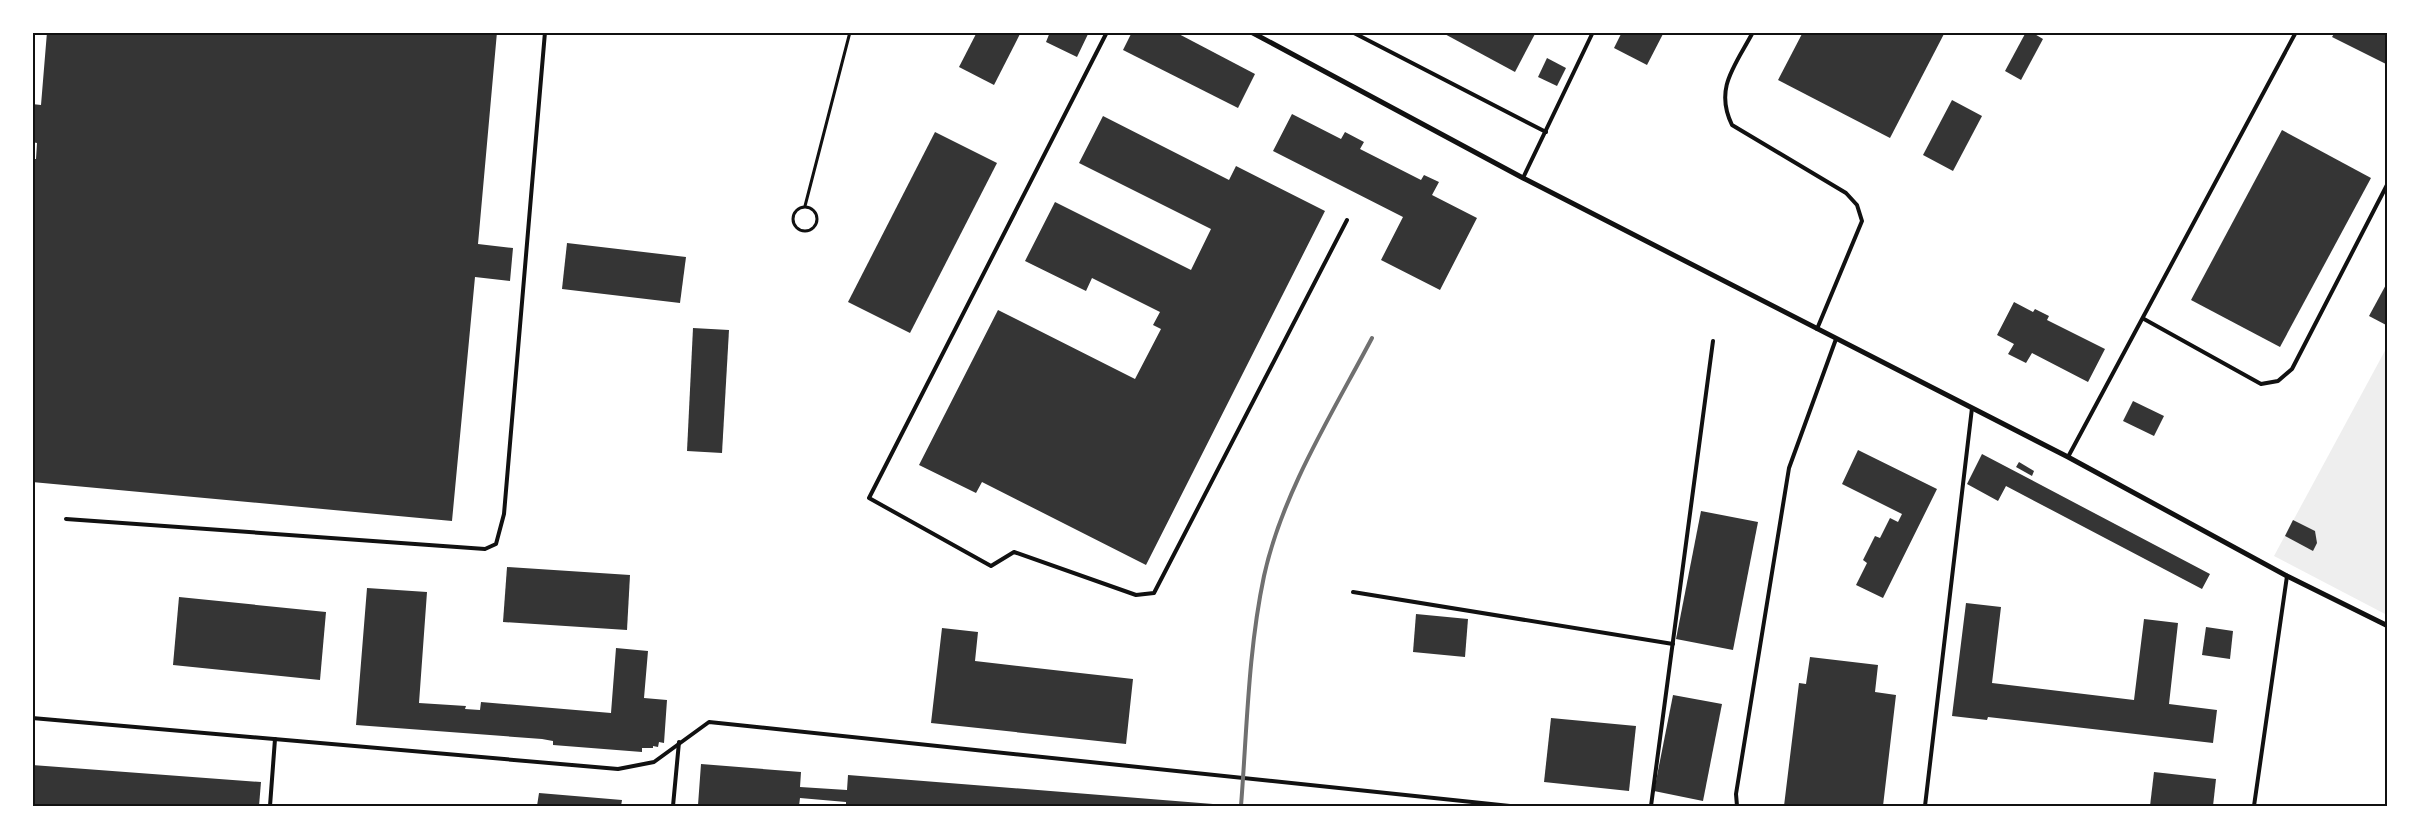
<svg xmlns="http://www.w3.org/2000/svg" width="2420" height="839" viewBox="0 0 2420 839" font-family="'IBM Plex Serif',serif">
	<rect width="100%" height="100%" fill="#fff"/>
	<path fill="#eee" d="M2387,347v268l-113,-59z"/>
	<g fill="#353535">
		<path d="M47,32h450l-19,212 35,4 -3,33 -35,-4 -23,244 -420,-39v-323h4l1,-16 -5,-1v-38l9,1z"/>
		<path d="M977,32h44l-27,53 -35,-18z"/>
		<path d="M1050,32l10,1 29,-1 -12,25 -31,-15z"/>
		<path d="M1132,32h43l80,42 -17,34 -115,-58z"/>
		<path d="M1441,32h95l-21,40z"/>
		<path d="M1622,32h42l-17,33 -33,-17z"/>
		<path d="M1803,32h142l-55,106 -112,-58z"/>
		<path d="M2026,32h5l12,7 -22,41 -16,-9z"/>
		<path d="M2335,32h53v33l-56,-28z"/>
		<path d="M1547,58l19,10 -9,18 -19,-9z"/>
		<path d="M1952,100l30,16 -29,55 -30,-16z"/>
		<path d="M1292,114l49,25 4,-7 19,10 -4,7 61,31 3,-5 15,7 -7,13 45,23 -37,72 -59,-30 22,-43 -130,-66z"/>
		<path d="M1103,116l126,64 7,-14 89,45 -179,354 -164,-83 -6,11 -57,-28 79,-155 137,69 26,-50 -8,-4 7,-13 -68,-34 -6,13 -61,-30 30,-59 136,68 20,-41 -132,-66z"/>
		<path d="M2282,130l89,48 -91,169 -89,-47z"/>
		<path d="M935,132l62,31 -87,170 -62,-31z"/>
		<path d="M567,243l119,14 -6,46 -118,-14z"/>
		<path d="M2388,281v45l-19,-10z"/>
		<path d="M2014,302l19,10 2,-3 14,7 -2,4 58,29 -17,33 -56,-29 -6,10 -18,-9 6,-10 -17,-9z"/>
		<path d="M693,328l36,2 -7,123 -35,-2z"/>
		<path d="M2133,401l31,15 -10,20 -31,-15z"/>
		<path d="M1858,450l79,39 -54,109 -27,-13 11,-22 -4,-3 12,-24 5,2 10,-20 8,4 4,-8 -60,-30z"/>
		<path d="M1982,454l228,120 -8,15 -196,-103 -8,15 -31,-17z"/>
		<path d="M2019,462l15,9 -2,5 -16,-9z"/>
		<path d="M1701,511l57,11 -25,128 -57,-11z"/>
		<path d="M2293,520l22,11 2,12 -4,8 -28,-15z"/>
		<path d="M507,567l123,8 -3,55 -124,-8z"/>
		<path d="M367,588l60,4 -8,111 47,3 -1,3 15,1 1,-8 130,11 5,-65 32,3 -4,47 23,2 -3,43 -5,-1 -1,5 -5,-1v2h-11v4l-89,-7v-4l-11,-2 -186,-14z"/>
		<path d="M179,597l147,15 -6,68 -147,-15z"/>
		<path d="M1966,603l35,4 -9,76 142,17 10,-81 34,4 -9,81 48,6 -4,33 -225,-26 -1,3 -35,-4z"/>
		<path d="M1416,614l52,5 -3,38 -52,-5z"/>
		<path d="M2206,627l27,4 -3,28 -28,-4z"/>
		<path d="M942,628l36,4 -3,29 158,18 -7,65 -195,-21z"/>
		<path d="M1810,657l68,8 -3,27 21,3 -13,111h-99l15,-123 7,1z"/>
		<path d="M1673,695l49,9 -19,97 -49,-10z"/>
		<path d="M1551,718l85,8 -7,65 -85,-9z"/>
		<path d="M701,764l100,8 -1,15 47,3 1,-15 390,31h-392v-4l-46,-4 -1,8 -101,-1z"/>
		<path d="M32,765l229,17 -2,24h-227z"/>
		<path d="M2154,772l62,7 -3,27h-63z"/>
		<path d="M539,793l83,7 -1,6h-84z"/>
	</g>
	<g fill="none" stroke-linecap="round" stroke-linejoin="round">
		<g stroke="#111" stroke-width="3">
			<path d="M805,206l45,-174"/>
			<circle cx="805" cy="219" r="12"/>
		</g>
		<g stroke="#111" stroke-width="4">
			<path d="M1107,32l-238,466 122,68 23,-14 122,43 18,-2 193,-373"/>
			<path d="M1352,32l194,100"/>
			<path d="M1753,32c-18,34 -39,56 -21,93l114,68 11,12 5,16 -45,108"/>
			<path d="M1523,178l70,-146"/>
			<path d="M2144,319l117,65 17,-3 14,-12 96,-186"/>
			<path d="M2068,457l228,-425"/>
			<path d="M66,519l419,30 11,-5 8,-30 41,-482"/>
			<path d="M1353,592l320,52"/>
			<path d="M32,718l586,51 36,-7 55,-40 801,84"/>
			<path d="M270,806l5,-67"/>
			<path d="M673,806l6,-64"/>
			<path d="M1651,806l62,-465"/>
			<path d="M1737,806l-1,-12 53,-326 47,-129"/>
			<path d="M1925,806l47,-398"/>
			<path d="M2254,806l33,-230"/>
		</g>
		<path stroke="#111" stroke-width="5" d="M1251,32l272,146 545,279 219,119 101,50"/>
		<path stroke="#707070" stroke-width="4" d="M1241,806c6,-76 7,-154 23,-230 18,-83 69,-164 108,-238"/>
	</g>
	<rect width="2420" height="839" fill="none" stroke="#ffffff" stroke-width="68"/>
	<rect x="34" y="34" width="2352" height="771" fill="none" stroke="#111" stroke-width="2"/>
</svg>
